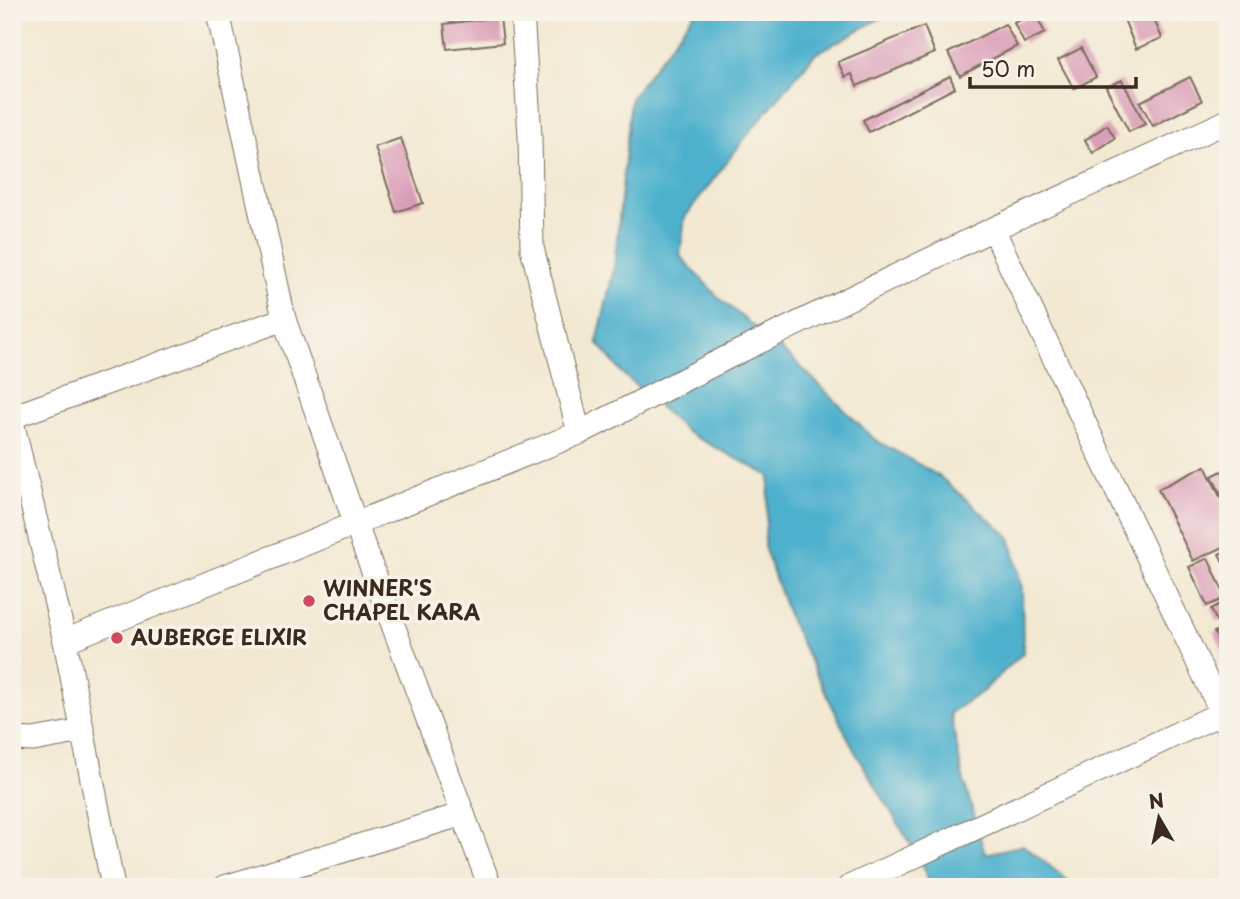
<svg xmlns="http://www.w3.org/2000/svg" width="1240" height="899" viewBox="0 0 1240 899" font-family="'Playpen Sans',sans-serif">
	<rect width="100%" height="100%" fill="#f7f3e8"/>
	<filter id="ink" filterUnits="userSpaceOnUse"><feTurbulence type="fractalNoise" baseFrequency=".0143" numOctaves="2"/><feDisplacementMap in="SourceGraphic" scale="14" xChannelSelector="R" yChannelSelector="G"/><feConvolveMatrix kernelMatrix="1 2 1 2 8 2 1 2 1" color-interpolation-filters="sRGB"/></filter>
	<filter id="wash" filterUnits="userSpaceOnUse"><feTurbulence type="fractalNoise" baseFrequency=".00686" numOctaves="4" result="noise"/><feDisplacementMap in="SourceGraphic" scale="28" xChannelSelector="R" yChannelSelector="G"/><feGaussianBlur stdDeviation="1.57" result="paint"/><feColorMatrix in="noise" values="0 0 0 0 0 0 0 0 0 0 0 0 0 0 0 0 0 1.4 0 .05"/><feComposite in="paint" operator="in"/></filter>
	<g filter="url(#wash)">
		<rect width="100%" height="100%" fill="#f3e9d3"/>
		<path fill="#4eb1cd" stroke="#446e76" stroke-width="2" d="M695,12h197l-77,42 -63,75 -67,88 -5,39 38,41 78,65 78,77 65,37 71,61 12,51 1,65 -40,38 -33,22 13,65 22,76 38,-9 53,42h-145l-11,-27 -66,-110 -64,-130 -26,-73 6,-71 -82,-43 -65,-59 -26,-32 17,-73 17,-171z"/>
		<g id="blocks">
			<g fill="#da9db7">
				<path d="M1121,12h30l11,26 -26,11z"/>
				<path d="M1035,13l10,20 -21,10 -10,-20z"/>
				<path d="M500,17l3,26 -56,6 -3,-25z"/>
				<path d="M1005,24l12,22 -57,30 -12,-23z"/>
				<path d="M924,26l11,27 -78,33 -5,-12 -7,3 -7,-15z"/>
				<path d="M1081,48l15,29 -22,12 -16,-29z"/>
				<path d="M950,76l5,12 -86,44 -6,-12z"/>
				<path d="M1190,77l12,24 -49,25 -13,-24z"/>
				<path d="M1122,80l23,44 -16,8 -23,-45z"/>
				<path d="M1107,125l8,13 -22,15 -8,-13z"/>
				<path d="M401,138l22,65 -27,9 -21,-65z"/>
				<path d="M1205,466l23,47v32l-35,16 -35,-72z"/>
				<path d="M1228,468v41l-16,-33z"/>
				<path d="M1228,550v21l-9,-17z"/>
				<path d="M1208,558l18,40 -19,8 -18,-39z"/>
				<path d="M1228,600v16l-11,6 -6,-13z"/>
				<path d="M1228,626v35l-14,-29z"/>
			</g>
		</g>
	</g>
	<g filter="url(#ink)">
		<use href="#blocks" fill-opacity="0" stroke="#7b6d5d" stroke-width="2"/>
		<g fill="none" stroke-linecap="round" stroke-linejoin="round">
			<defs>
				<g id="street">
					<path d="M218,12l66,307 72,206 134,362"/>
					<path d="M522,12l8,124 2,112 47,185"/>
					<path d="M993,229l235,497"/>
					<path d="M12,417l272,-98"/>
					<path d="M12,422l53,219 48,246"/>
					<path d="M65,641l514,-208 149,-76 265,-128 235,-108"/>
					<path d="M12,739l21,1 50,-9"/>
					<path d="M225,887l238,-73"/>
					<path d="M849,887l379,-177"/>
				</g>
			</defs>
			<use href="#street" stroke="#7b6d5d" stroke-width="25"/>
			<use href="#street" stroke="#fff" stroke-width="23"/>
		</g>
	</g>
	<g fill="#d1495b" stroke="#f7f3e8" stroke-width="2.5">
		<circle cx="309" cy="601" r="7"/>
		<circle cx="117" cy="638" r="7"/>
	</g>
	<g text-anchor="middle" stroke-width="7" stroke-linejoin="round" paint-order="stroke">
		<g font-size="21" font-weight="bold" fill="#3b2a1e" stroke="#f7f3e8" text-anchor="start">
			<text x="323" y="596">WINNER'S<tspan x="323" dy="24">CHAPEL KARA</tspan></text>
			<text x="131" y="645">AUBERGE ELIXIR</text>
		</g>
	</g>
	<rect width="1240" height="899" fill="none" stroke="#f7f3e8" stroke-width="42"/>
	<g transform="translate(1159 818) rotate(351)" stroke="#f7f3e8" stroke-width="5" paint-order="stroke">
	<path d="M0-5L12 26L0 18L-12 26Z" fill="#3b2a1e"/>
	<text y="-10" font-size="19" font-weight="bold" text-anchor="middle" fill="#3b2a1e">N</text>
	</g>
	<path d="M970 77v10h166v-10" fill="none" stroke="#3b2a1e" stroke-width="3.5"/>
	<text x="981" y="77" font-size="21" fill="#3b2a1e" stroke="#f7f3e8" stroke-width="5" paint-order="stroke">50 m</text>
</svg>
